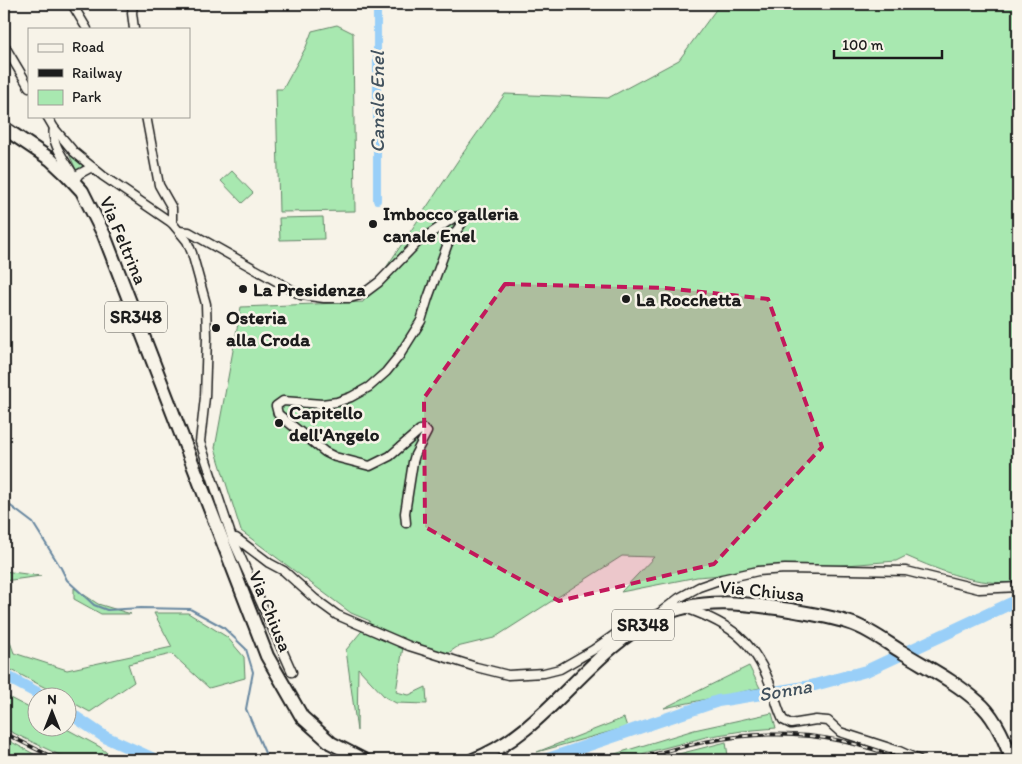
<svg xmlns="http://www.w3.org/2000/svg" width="1022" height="764" viewBox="0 0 1022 764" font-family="Itim,sans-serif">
	<rect width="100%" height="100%" fill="#f7f3e8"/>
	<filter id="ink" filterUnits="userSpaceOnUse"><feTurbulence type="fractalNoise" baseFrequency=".02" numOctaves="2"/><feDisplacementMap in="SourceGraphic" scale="10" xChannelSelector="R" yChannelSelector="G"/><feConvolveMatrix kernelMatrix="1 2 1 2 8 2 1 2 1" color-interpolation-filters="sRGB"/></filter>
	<g filter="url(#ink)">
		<g fill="#a8e8b0" stroke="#628266">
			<path d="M720,4h298v578c-41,4 -75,-10 -112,-26l-10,5 -199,16 -76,15 33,-35 -32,-1 -128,82 -37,9 -10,7 -44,-7 -7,45 13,3 17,-8 1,17 -31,-1 -11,-6 -27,-29 -1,63 -11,-81 24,-29 -19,-8 -110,-82 -26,-83 26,-141 122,-5 98,-146 44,-62 103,4 71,-38z"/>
			<path d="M337,25l16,8 2,178 -76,1 -3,-123h7l23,-42 6,-16z"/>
			<path d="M67,149l18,16 -8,7z"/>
			<path d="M232,171l21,22 -11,10 -21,-22z"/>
			<path d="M323,217l1,22 -44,1 -1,-22z"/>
			<path d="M4,571l37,5 -37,5z"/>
			<path d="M74,588l24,16 33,10h-30l-27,-15z"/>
			<path d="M154,613h34l39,24 17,20 1,21 -36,10 -37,-34 -44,10 6,18 -44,30 -22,-12v-4h-7l-57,-30v-40l10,27 53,17 105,-23z"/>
			<path d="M749,666l11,22 -96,20z"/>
			<path d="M4,695l33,17 1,14 25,1 37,20 15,13h-45l-65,-31 -1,-1z"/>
			<path d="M772,713l4,15 -34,3 -36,6 -88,23h-23l99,-30z"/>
			<path d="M624,718l3,9 -90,25z"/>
			<path d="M4,738l41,22h-41z"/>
			<path d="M726,742l2,14 -14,4h-59z"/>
		</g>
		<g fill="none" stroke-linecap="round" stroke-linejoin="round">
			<path stroke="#6787a0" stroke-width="2" d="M4,501l29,22 28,45 6,12 27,25 13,5 34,-2 49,1 33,18 23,22 7,23 -7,37 22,51"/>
			<path stroke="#99cff8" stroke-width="8" d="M377,4v196"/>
			<g stroke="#99cff8" stroke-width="12">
				<path d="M4,675l39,21"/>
				<path d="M68,712l37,25 51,23"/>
				<path d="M545,760l173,-59 93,-15 55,-15 152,-71"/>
			</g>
			<defs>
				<g id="minor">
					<path d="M72,4l15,25"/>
					<path d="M133,4l-1,9 2,16"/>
					<path d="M4,45l25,42"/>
					<path d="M47,116l7,12 20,24 29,24 69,47 15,18 5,12 14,51 1,33 -2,60 -5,45 32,96 60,134"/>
					<path d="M146,116l13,69 13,23v15"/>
					<path d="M54,128c-4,15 13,35 20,48"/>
					<path d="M75,180l4,-6 13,-7"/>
					<path d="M179,231l10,1 112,63 23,3h26l13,-4 16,-12 40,-41 36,-24 6,-1 3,4 -16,23 -20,55 -7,23 -22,35 -13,16 -17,15 -18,10 -14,5 -15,2 -39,-3 -7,5 2,8 47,38 10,5 35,9 20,-10 30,-26 4,-1 3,3 -12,23 -2,7 -8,51 1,10"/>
					<path d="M232,538h4l33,25 15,8 31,28 22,16 72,31 67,21 32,8 36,-2 16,-4 33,-19 34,-24 17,-7"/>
					<path d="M688,609c42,15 66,32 82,75 5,12 7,24 13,36l8,4 25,-4 12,1 12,11 59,19 20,9"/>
					<path d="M662,611l17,-13 20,-11 23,-8 36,-8 27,-2 121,2 73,18 39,-2"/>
				</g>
				<g id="primary">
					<path d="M4,128l46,31 17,16 15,16 22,44 163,421 35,61 29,26 33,17"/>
					<path d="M473,760c74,-28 113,-108 184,-143 42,-20 88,-14 133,-7 21,4 43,7 63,14 17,6 34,19 49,28 26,16 54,30 76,50 17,14 27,38 34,58"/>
				</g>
			</defs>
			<use href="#minor" stroke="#1c1c1c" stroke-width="11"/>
			<use href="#primary" stroke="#1c1c1c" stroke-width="16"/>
			<use href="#minor" stroke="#f7f3e8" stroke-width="8"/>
			<use href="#primary" stroke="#f7f3e8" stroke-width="12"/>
			<defs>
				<g id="rail">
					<path d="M4,733l54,27"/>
					<path d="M636,760c93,-30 175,-38 267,0"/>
				</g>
			</defs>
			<use href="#rail" stroke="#1c1c1c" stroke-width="4"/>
			<use href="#rail" stroke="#f7f3e8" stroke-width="2" stroke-dasharray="5.5" stroke-linecap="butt"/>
		</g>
	</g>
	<path fill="#c2185b" fill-opacity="0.2" stroke="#c2185b" stroke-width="4" stroke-dasharray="10 6" stroke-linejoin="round" d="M505,284l160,4 103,11 54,148 -108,117 -155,37 -134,-74 -1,-129z"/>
	<g fill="#1c1c1c" stroke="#f7f3e8" stroke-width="2">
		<circle cx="373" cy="224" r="5"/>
		<circle cx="243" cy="289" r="5"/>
		<circle cx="626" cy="299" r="5"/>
		<circle cx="216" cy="328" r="5"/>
		<circle cx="279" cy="423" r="5"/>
	</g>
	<g text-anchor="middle" stroke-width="5" stroke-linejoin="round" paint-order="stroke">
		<g fill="#f7f3e8" stroke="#5e5c59" stroke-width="1">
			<rect x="105" y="301.5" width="62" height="31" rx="4"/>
			<rect x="612" y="609.5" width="62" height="31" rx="4"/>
		</g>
		<g font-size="18" font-weight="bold" fill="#1c1c1c">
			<text x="136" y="323">SR348</text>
			<text x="643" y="631">SR348</text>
		</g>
		<g font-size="19" font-weight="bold" fill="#1c1c1c" stroke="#f7f3e8" text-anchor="start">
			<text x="383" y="220">Imbocco galleria<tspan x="383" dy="22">canale Enel</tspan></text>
			<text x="253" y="296">La Presidenza</text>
			<text x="636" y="306">La Rocchetta</text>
			<text x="226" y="324">Osteria<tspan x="226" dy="22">alla Croda</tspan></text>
			<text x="289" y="419">Capitello<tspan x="289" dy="22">dell'Angelo</tspan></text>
		</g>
		<g font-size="19" fill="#1c1c1c" stroke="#f7f3e8">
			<text transform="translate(124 240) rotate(67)" y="7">Via Feltrina</text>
			<text transform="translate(762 590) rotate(6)" y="7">Via Chiusa</text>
			<text transform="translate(271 611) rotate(68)" y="7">Via Chiusa</text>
		</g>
		<g font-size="20" font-style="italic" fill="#42525e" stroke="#f7f3e8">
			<text transform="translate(377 102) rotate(-90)" y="7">Canale Enel</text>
			<text transform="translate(785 690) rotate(-10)" y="7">Sonna</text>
		</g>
	</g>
	<rect width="1022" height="764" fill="none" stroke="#f7f3e8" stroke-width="20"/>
	<rect x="10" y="10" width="1002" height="744" fill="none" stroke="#1c1c1c" stroke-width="2" filter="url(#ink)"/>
	<rect x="28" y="28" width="162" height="90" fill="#f7f3e8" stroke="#9f9d96"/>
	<rect x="38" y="44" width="25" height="8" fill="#f7f3e8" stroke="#9f9d96"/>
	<text x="72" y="52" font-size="15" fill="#1c1c1c">Road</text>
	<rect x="38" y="69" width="25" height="8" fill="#1c1c1c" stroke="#9f9d96"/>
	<text x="72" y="78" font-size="15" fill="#1c1c1c">Railway</text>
	<rect x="38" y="90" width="25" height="15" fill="#a8e8b0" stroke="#9f9d96"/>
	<text x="72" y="102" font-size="15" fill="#1c1c1c">Park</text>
	<g transform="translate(52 712)"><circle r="24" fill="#f7f3e8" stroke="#9f9d96"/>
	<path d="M0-4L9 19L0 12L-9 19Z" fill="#1c1c1c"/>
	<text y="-8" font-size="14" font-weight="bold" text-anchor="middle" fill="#1c1c1c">N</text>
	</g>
	<path d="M834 50v8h108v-8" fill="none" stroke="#1c1c1c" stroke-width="2.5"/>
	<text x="842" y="50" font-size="15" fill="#1c1c1c" stroke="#f7f3e8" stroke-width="4" paint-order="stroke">100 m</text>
</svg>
